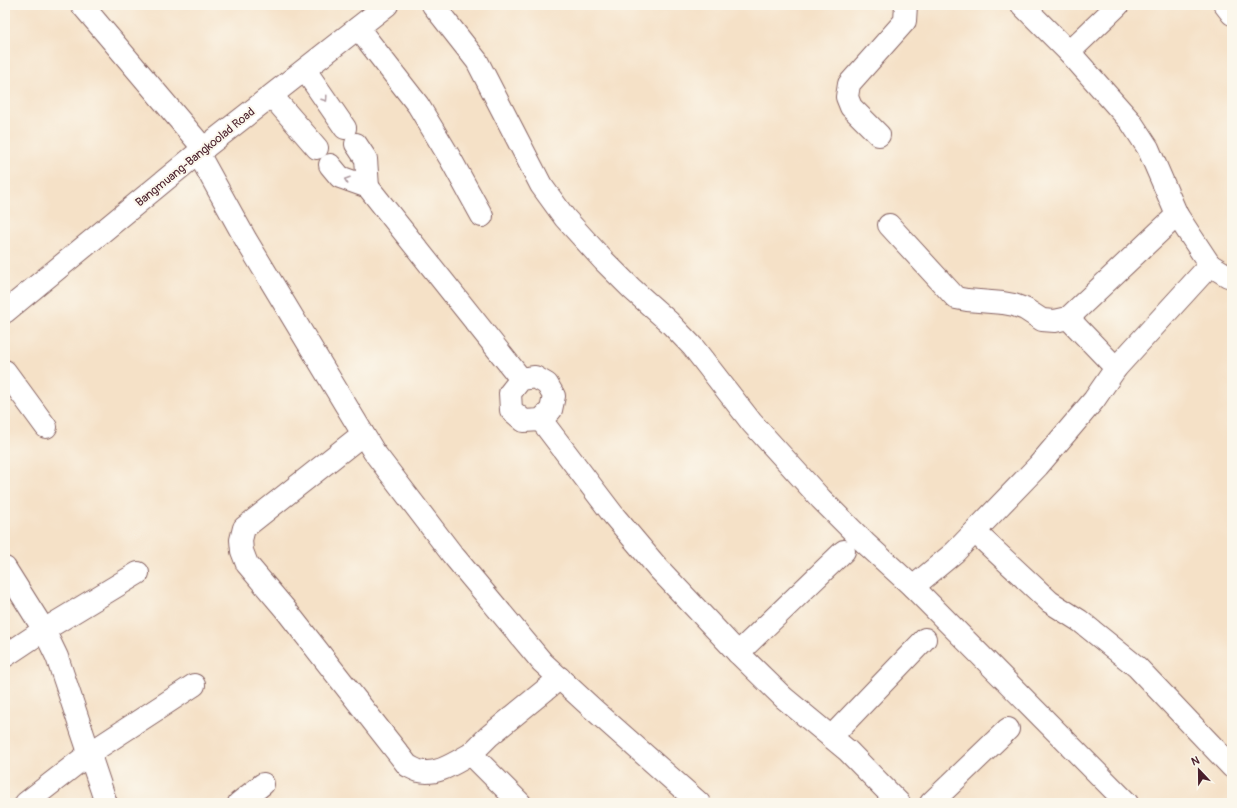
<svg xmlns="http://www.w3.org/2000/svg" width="1237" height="808" viewBox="0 0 1237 808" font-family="Pangolin,sans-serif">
	<rect width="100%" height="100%" fill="#fbf7ec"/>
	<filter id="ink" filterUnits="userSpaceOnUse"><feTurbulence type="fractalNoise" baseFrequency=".025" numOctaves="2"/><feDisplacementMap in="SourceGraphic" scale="8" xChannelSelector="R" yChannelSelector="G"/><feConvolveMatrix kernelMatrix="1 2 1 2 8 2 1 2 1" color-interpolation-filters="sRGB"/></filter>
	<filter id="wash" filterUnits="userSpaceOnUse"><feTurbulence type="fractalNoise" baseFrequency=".012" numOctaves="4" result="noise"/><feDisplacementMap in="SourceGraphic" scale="16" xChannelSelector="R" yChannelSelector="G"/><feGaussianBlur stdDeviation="0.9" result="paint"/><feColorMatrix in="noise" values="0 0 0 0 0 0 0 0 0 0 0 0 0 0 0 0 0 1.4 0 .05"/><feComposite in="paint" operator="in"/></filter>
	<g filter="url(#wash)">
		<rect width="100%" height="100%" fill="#f5e1c7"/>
	</g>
	<g filter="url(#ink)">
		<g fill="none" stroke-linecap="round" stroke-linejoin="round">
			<defs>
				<g id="minor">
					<path d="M82,5l122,144"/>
					<path d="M433,5l44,56 64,124 24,33 39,43 28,28 37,33 24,25 59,76 69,76 44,44 48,44 42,-35 83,-86 56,-66 22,-32 94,-103 -33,-50 -29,-67 -17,-26 -62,-70 -47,-47"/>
					<path d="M1225,5l7,9"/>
					<path d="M358,28l60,77 32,53 32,58"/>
					<path d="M1069,52l49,-47"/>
					<path d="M305,70l40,58"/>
					<path d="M272,96l45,52"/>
					<path d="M879,135l-28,-28 -4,-10 2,-13 56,-63 1,-16"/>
					<path d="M356,144l10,15 2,28"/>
					<path d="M198,153l48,87 128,212 78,102 90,108 51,47 106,94"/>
					<path d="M330,165l10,12 28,10 153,192"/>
					<path d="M889,225l67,73 11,2 36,3 11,2 11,4 17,11 13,1 13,-3 109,-103"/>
					<path d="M1210,265l18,11h4"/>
					<path d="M5,312l193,-159 189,-148"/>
					<path d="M1068,318l48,50"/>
					<path d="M5,371l41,56"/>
					<path d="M535,377l12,7 7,12 -3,14 -10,10 -17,1 -13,-11 -1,-17 11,-14z"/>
					<path d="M541,420l73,96 44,52 80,85 46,45 64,53 51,52"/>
					<path d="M363,434l-119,94 -3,12 1,11 5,13 38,45 123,157c3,1 7,4 11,5 18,5 37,-9 52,-17"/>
					<path d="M975,532l75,70 30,19 57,46 95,100"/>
					<path d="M5,568l39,62 13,27 49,146"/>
					<path d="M913,587l214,216"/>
					<path d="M738,653l106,-102"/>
					<path d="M5,656l39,-26 94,-57"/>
					<path d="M831,737l94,-98"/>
					<path d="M26,803l64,-50 104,-68"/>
					<path d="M239,803l24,-19"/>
					<path d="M520,803l-49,-49 18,-18 71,-58"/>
					<path d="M931,803l77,-74"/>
				</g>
			</defs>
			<use href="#minor" stroke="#866362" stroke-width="24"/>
			<use href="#minor" stroke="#fff" stroke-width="22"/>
		</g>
		<defs><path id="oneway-chevron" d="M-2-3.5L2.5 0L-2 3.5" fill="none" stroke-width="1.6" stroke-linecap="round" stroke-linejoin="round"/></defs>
		<g stroke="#ae9aa0">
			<use href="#oneway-chevron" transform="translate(325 99) rotate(56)"/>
			<use href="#oneway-chevron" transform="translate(347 180) rotate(-161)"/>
		</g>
	</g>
	<g text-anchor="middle" stroke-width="4" stroke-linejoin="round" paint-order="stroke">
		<g font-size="12" fill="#4a1f2b" stroke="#fbf7ec">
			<text transform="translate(195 157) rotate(-39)" y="4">Bangmuang-Bangkoolad Road</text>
		</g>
	</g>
	<rect width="1237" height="808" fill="none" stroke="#fbf7ec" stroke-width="20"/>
	<g transform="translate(1199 770) rotate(338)" stroke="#fbf7ec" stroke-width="3" paint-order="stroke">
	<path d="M0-3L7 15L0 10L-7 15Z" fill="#4a1f2b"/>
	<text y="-6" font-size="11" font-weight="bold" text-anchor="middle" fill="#4a1f2b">N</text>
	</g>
</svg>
